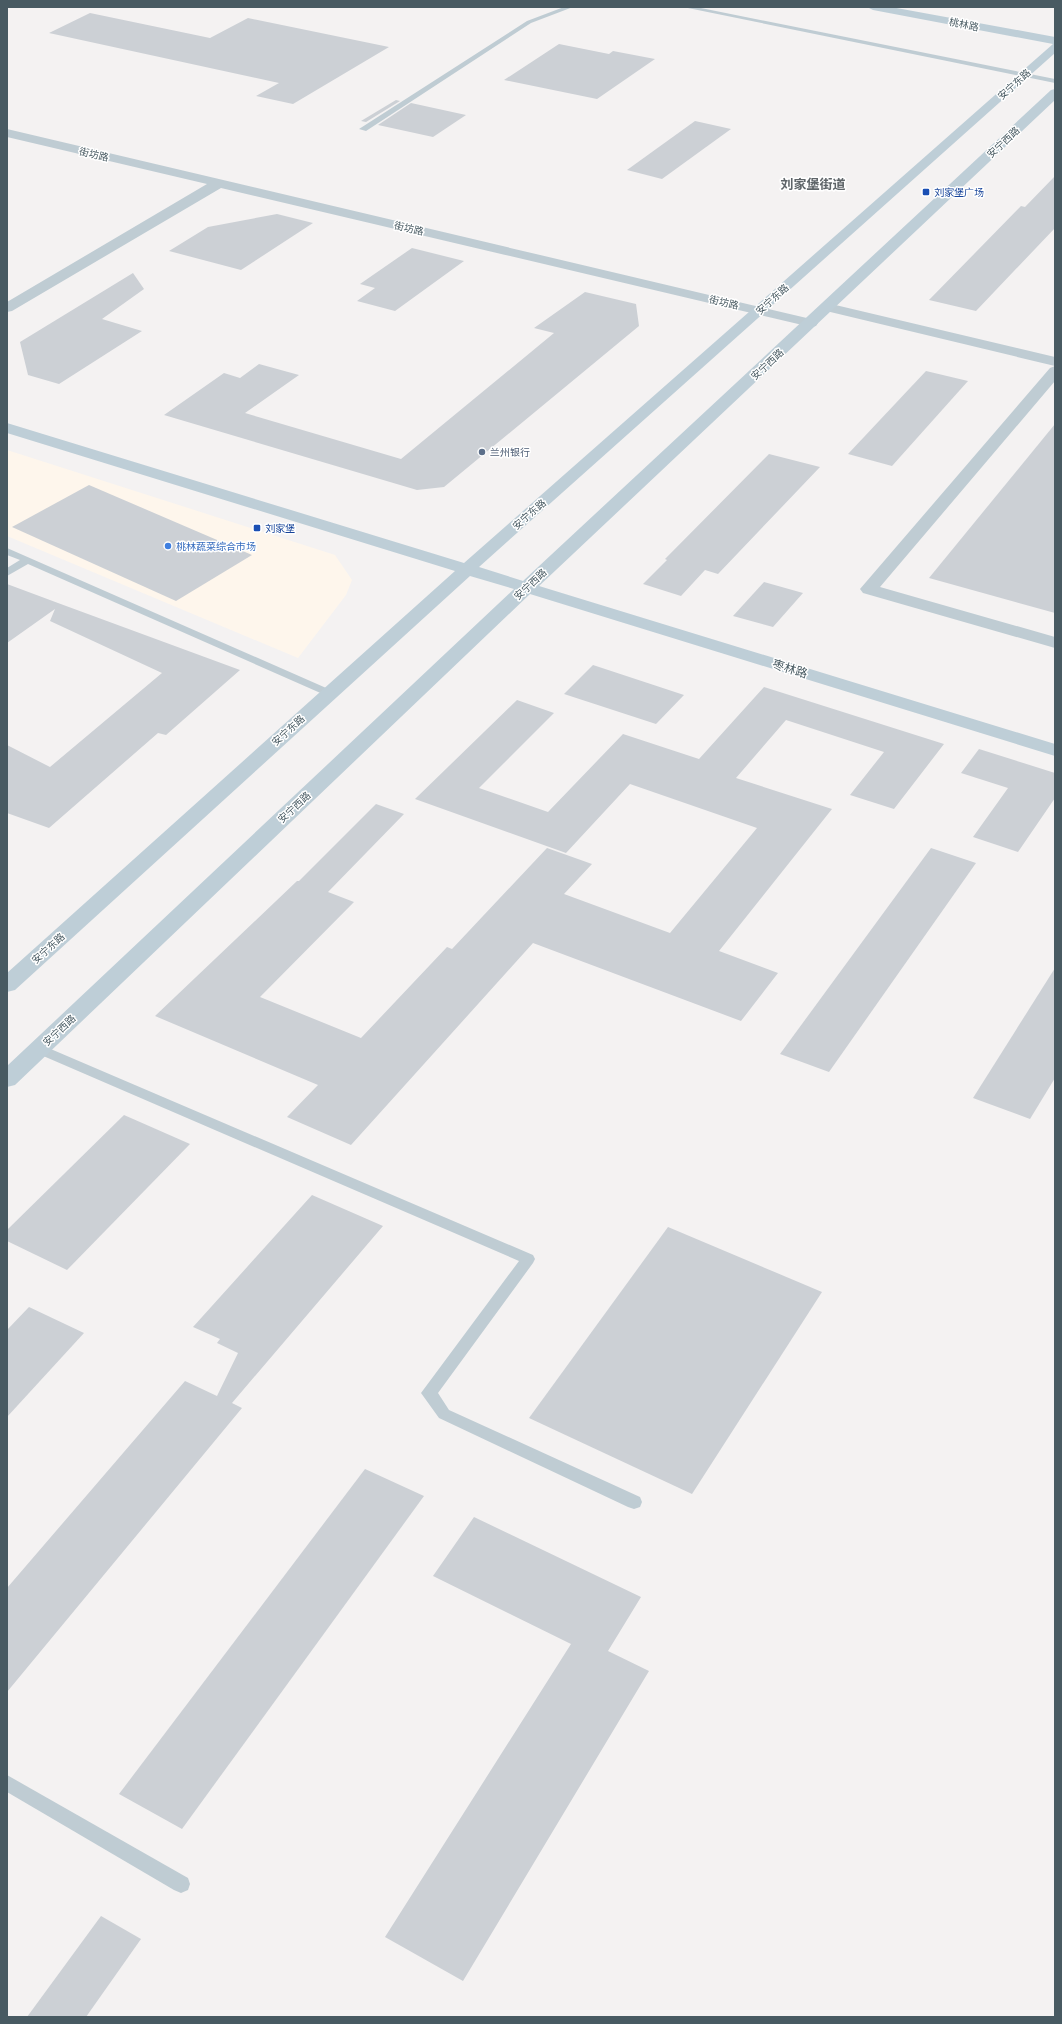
<svg xmlns="http://www.w3.org/2000/svg" width="1062" height="2024" viewBox="0 0 1062 2024" font-family="Manrope,'Noto Sans SC',sans-serif">
	<rect width="100%" height="100%" fill="#f4f2f2"/>
	<path fill="#fef6ec" d="M7,450l328,105 17,25 -6,15 -48,63 -291,-122z"/>
	<g fill="#ccd0d5">
		<path d="M90,13l120,25 38,-20 141,29 -96,57 -37,-8 23,-13 -230,-50z"/>
		<path d="M559,44l50,10 4,-3 42,8 -58,40 -93,-19z"/>
		<path d="M396,100l4,1 -34,21 -5,-1z"/>
		<path d="M411,103l55,12 -33,22 -55,-12z"/>
		<path d="M695,121l36,8 -69,50 -35,-9z"/>
		<path d="M1055,176v52l-79,83 -47,-11 92,-94 4,1z"/>
		<path d="M277,214l36,9 -72,47 -72,-19 39,-24z"/>
		<path d="M412,248l52,13 -69,50 -38,-10 18,-13 -15,-4z"/>
		<path d="M133,273l11,16 -42,30 40,12 -83,53 -31,-9 -8,-33z"/>
		<path d="M585,292l51,12 3,22 -195,161 -27,3 -253,-75 60,-42 16,5 19,-14 40,11 -54,38 156,46 153,-126 -20,-5z"/>
		<path d="M926,371l42,10 -76,85 -44,-12z"/>
		<path d="M1055,424v189l-126,-35z"/>
		<path d="M769,454l51,13 -102,107 -13,-4 -24,26 -38,-12 24,-24 -2,-1z"/>
		<path d="M89,485l163,70 -76,46 -164,-74z"/>
		<path d="M764,582l39,11 -30,34 -40,-11z"/>
		<path d="M7,584l51,19 182,67 -74,65 -8,-2 -109,95 -42,-15v-68l43,22 112,-94 -112,-52 5,-12 -48,34z"/>
		<path d="M593,665l91,30 -28,29 -92,-30z"/>
		<path d="M764,687l180,57 -50,65 -44,-14 34,-43 -98,-32 -50,58 96,31 -113,142 59,22 -37,48 -208,-78 -182,202 -64,-28 31,-32 -163,-69 142,-135h2l77,-77 28,10 -76,78 26,10 -94,95 101,41 86,-91 5,2 95,-101 45,16 -28,30 106,39 87,-105 -127,-44 -64,69 -151,-54 102,-99 37,13 -75,75 69,24 75,-78 76,25z"/>
		<path d="M979,749l76,24v25l-37,54 -45,-15 35,-49 -47,-15z"/>
		<path d="M931,848l45,15 -147,209 -49,-18z"/>
		<path d="M1055,968v110l-25,41 -57,-21z"/>
		<path d="M124,1115l66,29 -123,126 -60,-29v-11z"/>
		<path d="M312,1195l71,31 -151,177 10,5 -235,284v-104l178,-207 32,15 21,-43 -21,-10 3,-4 -27,-12z"/>
		<path d="M668,1227l154,65 -130,202 -163,-76z"/>
		<path d="M29,1307l55,26 -77,84v-87z"/>
		<path d="M365,1469l59,27 -242,333 -63,-35z"/>
		<path d="M474,1517l167,80 -33,54 41,20 -186,310 -78,-44 186,-293 -138,-68z"/>
		<path d="M101,1916l40,23 -55,78h-59z"/>
	</g>
	<g fill="none" stroke-linecap="round" stroke-linejoin="round">
		<g fill="#bfccd3" fill-rule="evenodd">
			<path d="M564,7h9l-42,16 -165,108 -7,-2 168,-108z"/>
			<path d="M683,7h13l359,72v4z"/>
			<path d="M7,548l326,143 2,2 -2,2h-8l-297,-131 -21,12v-8l13,-8 -13,-5z"/>
			<path d="M39,1044l494,211 2,4 -2,4 -95,130 11,17 191,87 2,5 -2,5 -6,2 -6,-2 -189,-89 -18,-25 98,-132 -485,-209 -2,-3 2,-3z"/>
			<path d="M7,1775l181,103 2,6 -2,6 -7,3 -7,-3 -167,-98z"/>
		</g>
		<g fill="#bfccd3" fill-rule="evenodd">
			<path d="M7,129l804,190 5,1 2,3 -2,3 -5,1 -590,-139 -209,123 -5,1v-10l200,-118 -200,-47z"/>
			<path d="M827,303l228,54v24l-175,206 175,50v11l-192,-55 -3,-4 190,-221 5,-2 -233,-56 -2,-3 2,-3z"/>
		</g>
		<path fill="#beced7" fill-rule="evenodd" d="M867,7h24l164,30v16l-576,514 44,14 528,-491 4,-1v11l-516,486 516,158v12l-525,-162 -515,491 -8,2v-21l507,-477 -44,-13 -455,414 -8,2v-19l448,-402 -448,-138v-10l457,140 589,-519 -180,-34z"/>
	</g>
	<g fill="#1a4fb4" stroke="#fff" stroke-width="1.5">
		<rect x="922" y="188" width="8" height="8" rx="2"/>
		<rect x="253" y="524" width="8" height="8" rx="2"/>
	</g>
	<circle fill="#5c6f8a" stroke="#fff" stroke-width="1.5" cx="482" cy="452" r="4"/>
	<circle fill="#3f7fe0" stroke="#fff" stroke-width="1.5" cx="168" cy="546" r="4"/>
	<g text-anchor="middle" stroke-width="3" stroke-linejoin="round" paint-order="stroke">
		<g font-size="10" fill="#485a62" stroke="#fff">
			<text transform="translate(964 24) rotate(11)" y="4">桃林路</text>
			<text transform="translate(1014 84) rotate(-42)" y="4">安宁东路</text>
			<text transform="translate(1003 142) rotate(-43)" y="4">安宁西路</text>
			<text transform="translate(94 154) rotate(13)" y="4">街坊路</text>
			<text transform="translate(409 228) rotate(13)" y="4">街坊路</text>
			<text transform="translate(772 299) rotate(-42)" y="4">安宁东路</text>
			<text transform="translate(724 302) rotate(13)" y="4">街坊路</text>
			<text transform="translate(767 364) rotate(-43)" y="4">安宁西路</text>
			<text transform="translate(529 514) rotate(-41)" y="4">安宁东路</text>
			<text transform="translate(530 584) rotate(-43)" y="4">安宁西路</text>
			<text transform="translate(288 730) rotate(-42)" y="4">安宁东路</text>
			<text transform="translate(294 807) rotate(-43)" y="4">安宁西路</text>
			<text transform="translate(48 948) rotate(-42)" y="4">安宁东路</text>
			<text transform="translate(59 1030) rotate(-43)" y="4">安宁西路</text>
		</g>
		<g font-size="10" fill="#164399" stroke="#fff" text-anchor="start">
			<text x="934" y="196">刘家堡广场</text>
			<text x="265" y="532">刘家堡</text>
		</g>
		<g font-size="10" fill="#4e5e75" stroke="#fff" text-anchor="start">
			<text x="490" y="456">兰州银行</text>
		</g>
		<g font-size="10" fill="#366cbe" stroke="#fff" text-anchor="start">
			<text x="176" y="550">桃林蔬菜综合市场</text>
		</g>
		<g font-size="12" fill="#485a62" stroke="#fff">
			<text transform="translate(790 669) rotate(17)" y="4">枣林路</text>
		</g>
		<g font-size="13" font-weight="bold" fill="#5e6468" stroke="#fff">
			<text x="813" y="189">刘家堡街道</text>
		</g>
	</g>
	<rect width="1062" height="2024" fill="none" stroke="#485a62" stroke-width="16"/>
</svg>
